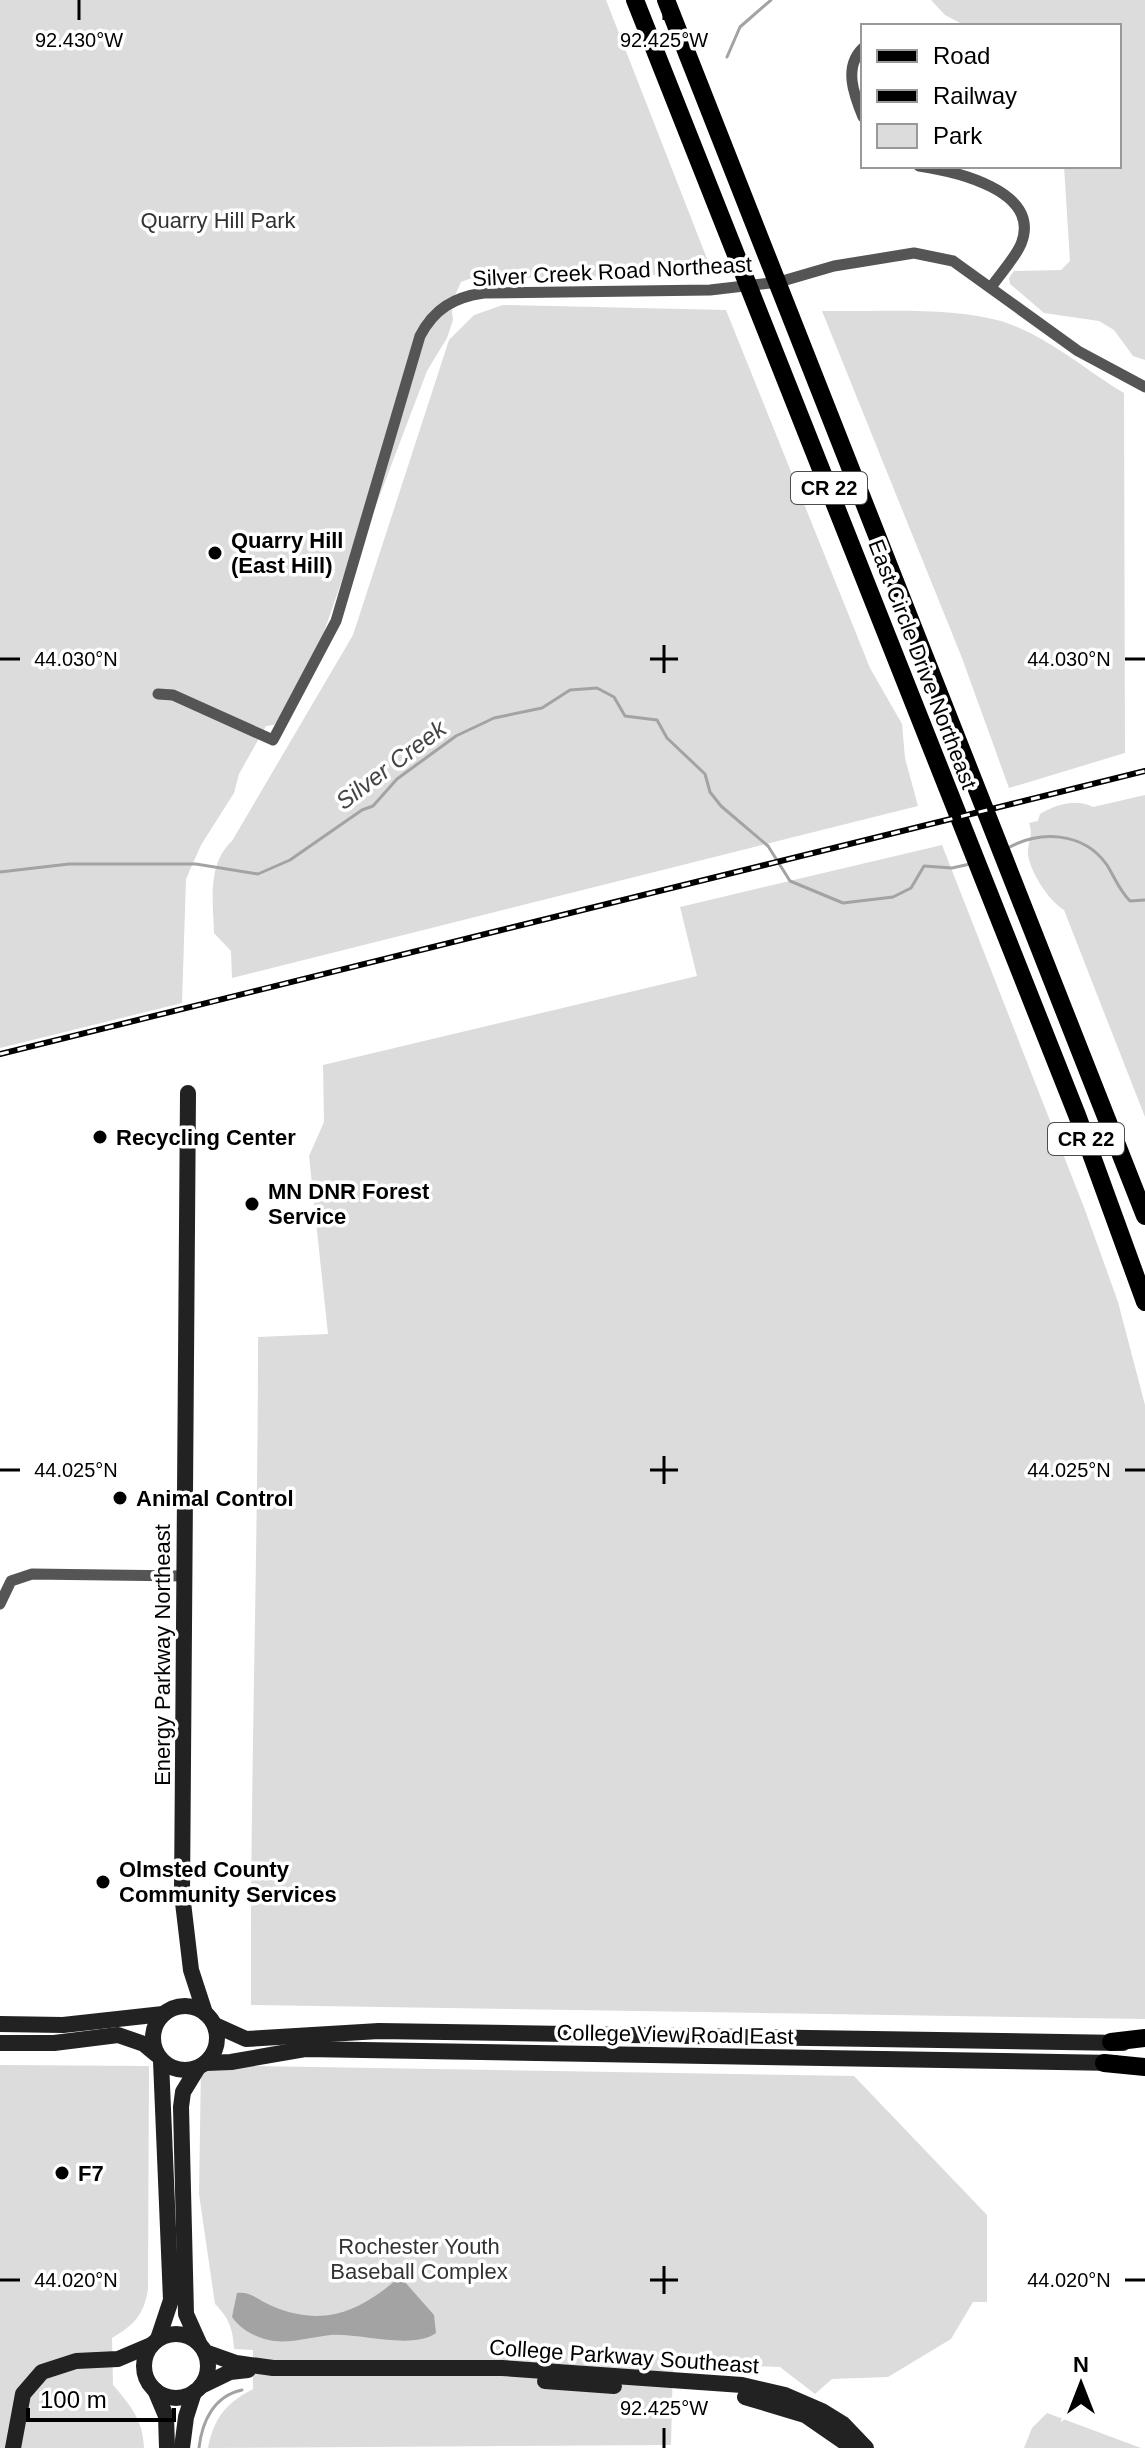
<svg xmlns="http://www.w3.org/2000/svg" width="1145" height="2448" viewBox="0 0 1145 2448" font-family="Helvetica,sans-serif">
	<rect width="100%" height="100%" fill="#fff"/>
	<g fill="#dcdcdc">
		<path d="M0,0h606l107,274 -244,5 -8,3 -10,22 2,16 -6,18 -20,33 -52,137 -17,26 -34,98 -41,81 -9,12 -8,1 -27,48 -5,19 -33,52 -15,34 -4,124 -182,45z"/>
		<path d="M931,0h214v360l-12,-4 -19,-26 -15,-9 -55,-8 -34,-29 -1,-6 5,-7 47,-1 9,-9 -6,-95h55v-140l-155,-1 -19,-10z"/>
		<path d="M503,305l223,5 144,358 32,56 3,34 13,48 -686,172 -1,-27 -17,-18c-1,-32 -7,-69 18,-92l121,-206 96,-295 25,-25z"/>
		<path d="M822,311c56,1 126,-5 179,10 45,14 83,48 123,72l1,360 -116,35 -47,-130z"/>
		<path d="M1145,795v322l-81,-207c-15,-9 -33,-37 -36,-55 -1,-12 6,-19 1,-32l9,-2 2,-7c15,-9 36,-16 53,-7z"/>
		<path d="M942,845l143,365 33,92 27,103v614l-894,-14c-1,-223 7,-445 7,-668l70,-3 -19,-178 15,-34 -1,-57 374,-89 -17,-69z"/>
		<path d="M0,2065l149,1 -1,223c-4,26 -14,36 -36,49l1,47c18,21 30,35 31,63h-144z"/>
		<path d="M201,2065l653,11 133,139v87h-14l-22,37 -63,38 -56,2 -17,15 -35,-27 -107,-4 -2,82 -463,3c6,-30 18,-45 45,-59v-39l-19,-1c-1,-20 -5,-31 -19,-45l-16,-110z"/>
		<path d="M1047,2413l94,35h-117l8,-20z"/>
	</g>
	<path fill="#a3a3a3" d="M395,2281h9l30,34 2,18c-24,17 -76,0 -105,2 -19,2 -38,8 -57,6 -17,-3 -32,-10 -42,-24l5,-24c13,-2 23,8 35,13 50,21 84,7 123,-25z"/>
	<g fill="none" stroke-linecap="round" stroke-linejoin="round">
		<g stroke="#a3a3a3" stroke-width="3">
			<path d="M727,57l13,-30 31,-27"/>
			<path d="M1006,849c33,-19 77,-18 101,16 8,13 12,25 23,36l15,-1"/>
			<path d="M0,872l69,-8h127l62,10 32,-14 72,-50 11,-4 24,-27 59,-43 38,-18 48,-10 28,-18 27,-2 17,9 11,19 32,4 10,18 38,36 5,18 11,14 47,40 22,35 53,22 50,-6 18,-9 13,-22 28,2 18,-4"/>
			<path d="M199,2448c3,-27 15,-52 43,-58"/>
		</g>
		<g stroke="#555" stroke-width="11">
			<path d="M863,48c-20,19 -9,47 0,69"/>
			<path d="M919,166c34,5 124,24 102,78 -6,14 -20,29 -29,42"/>
			<path d="M158,694l15,1 100,45 63,-119 84,-285c14,-27 34,-39 64,-43l226,-3 69,-8 55,-16 80,-13 39,8 125,90 67,36"/>
			<path d="M0,1604l11,-23 21,-7 152,2"/>
		</g>
		<g stroke="#222" stroke-width="16">
			<path d="M188,1093l-6,801 9,76 14,43"/>
			<circle cx="185" cy="2038" r="32"/>
			<path d="M0,2024l63,1 100,-11"/>
			<path d="M215,2025l31,14 133,-8 744,12"/>
			<path d="M0,2043h54l64,-8 26,9 12,10"/>
			<path d="M206,2063l25,-1 74,-13 810,14"/>
			<path d="M197,2069l-14,23 -2,15 5,207 13,29"/>
			<circle cx="176" cy="2366" r="32"/>
			<path d="M158,2339l13,-39 -10,-239"/>
			<path d="M205,2352l31,11 37,5h229l240,17 43,10 37,16 21,13 23,24"/>
			<path d="M545,2381l69,5"/>
			<path d="M201,2386l29,-14 18,-2"/>
			<path d="M155,2390l11,26 1,32"/>
			<path d="M745,2397l60,18 48,33"/>
			<path d="M13,2448l10,-54 19,-22 34,-11 42,-2 33,-14"/>
			<path d="M182,2448l4,-31 8,-25"/>
		</g>
		<g stroke="#000" stroke-width="18">
			<path d="M635,0l442,1115 68,187"/>
			<path d="M666,0l479,1216"/>
			<path d="M1111,2042l34,-4"/>
			<path d="M1104,2063l41,4"/>
		</g>
		<defs>
			<path id="rail" d="M0,1054l1145,-283"/>
		</defs>
		<use href="#rail" stroke="#000" stroke-width="6"/>
		<use href="#rail" stroke="#fff" stroke-width="3" stroke-dasharray="9" stroke-linecap="butt"/>
	</g>
	<path fill="none" stroke="#000" stroke-width="3" d="M79,0v20M664,0v20M664,645v28M0,659h20M650,659h28M1125,659h20M664,1456v28M0,1470h20M650,1470h28M1125,1470h20M664,2266v28M0,2280h20M650,2280h28M1125,2280h20M664,2428v20"/>
	<g fill="#000" stroke="#fff" stroke-width="3">
		<circle cx="215" cy="553" r="8"/>
		<circle cx="100" cy="1137" r="8"/>
		<circle cx="252" cy="1204" r="8"/>
		<circle cx="120" cy="1498" r="8"/>
		<circle cx="103" cy="1882" r="8"/>
		<circle cx="62" cy="2173" r="8"/>
	</g>
	<g text-anchor="middle" stroke-width="7" stroke-linejoin="round" paint-order="stroke">
		<g fill="#fff" stroke="#4c4c4c" stroke-width="2">
			<rect x="791" y="472" width="76" height="32" rx="6"/>
			<rect x="1048" y="1123" width="76" height="32" rx="6"/>
		</g>
		<g font-size="20" font-weight="bold" fill="#000">
			<text x="829" y="495">CR 22</text>
			<text x="1086" y="1146">CR 22</text>
		</g>
		<g font-size="22" fill="#333" stroke="#fff">
			<text x="218" y="228">Quarry Hill Park</text>
			<text x="419" y="2254">Rochester Youth<tspan x="419" dy="25">Baseball Complex</tspan></text>
		</g>
		<g font-size="22" fill="#000" stroke="#fff">
			<text transform="translate(612 271) rotate(-3)" y="8">Silver Creek Road Northeast</text>
			<text transform="translate(923 664) rotate(69)" y="8">East Circle Drive Northeast</text>
			<text transform="translate(162 1655) rotate(-90)" y="8">Energy Parkway Northeast</text>
			<text transform="translate(675 2034) rotate(1)" y="8">College View Road East</text>
			<text transform="translate(624 2356) rotate(4)" y="8">College Parkway Southeast</text>
		</g>
		<g font-size="22" font-weight="bold" fill="#000" stroke="#fff" text-anchor="start">
			<text x="231" y="548">Quarry Hill<tspan x="231" dy="25">(East Hill)</tspan></text>
			<text x="116" y="1145">Recycling Center</text>
			<text x="268" y="1199">MN DNR Forest<tspan x="268" dy="25">Service</tspan></text>
			<text x="136" y="1506">Animal Control</text>
			<text x="119" y="1877">Olmsted County<tspan x="119" dy="25">Community Services</tspan></text>
			<text x="78" y="2181">F7</text>
		</g>
		<g font-size="24" font-style="italic" fill="#444" stroke="#fff">
			<text transform="translate(391 765) rotate(-37)" y="8">Silver Creek</text>
		</g>
	</g>
	<g font-size="20" text-anchor="middle" fill="#000" stroke="#fff" stroke-width="7" stroke-linejoin="round" paint-order="stroke">
		<text x="79" y="47">92.430°W</text>
		<text x="664" y="47">92.425°W</text>
		<text x="76" y="666">44.030°N</text>
		<text x="1069" y="666">44.030°N</text>
		<text x="76" y="1477">44.025°N</text>
		<text x="1069" y="1477">44.025°N</text>
		<text x="76" y="2287">44.020°N</text>
		<text x="1069" y="2287">44.020°N</text>
		<text x="664" y="2415">92.425°W</text>
	</g>
	<rect x="861" y="24" width="260" height="144" fill="#ffffff" stroke="#999999" stroke-width="2"/>
	<rect x="877" y="50" width="40" height="12" fill="#000000" stroke="#999999" stroke-width="2"/>
	<text x="933" y="64" font-size="24" fill="#000000">Road</text>
	<rect x="877" y="90" width="40" height="12" fill="#000000" stroke="#999999" stroke-width="2"/>
	<text x="933" y="104" font-size="24" fill="#000000">Railway</text>
	<rect x="877" y="124" width="40" height="24" fill="#dcdcdc" stroke="#999999" stroke-width="2"/>
	<text x="933" y="144" font-size="24" fill="#000000">Park</text>
	<g transform="translate(1081 2384)" stroke="#ffffff" stroke-width="6" paint-order="stroke">
	<path d="M0-6L14 30L0 20L-14 30Z" fill="#000000"/>
	<text y="-12" font-size="22" font-weight="bold" text-anchor="middle" fill="#000000">N</text>
	</g>
	<path d="M28 2408v12h146v-12" fill="none" stroke="#000000" stroke-width="4"/>
	<text x="40" y="2408" font-size="24" fill="#000000" stroke="#ffffff" stroke-width="6" paint-order="stroke">100 m</text>
</svg>
